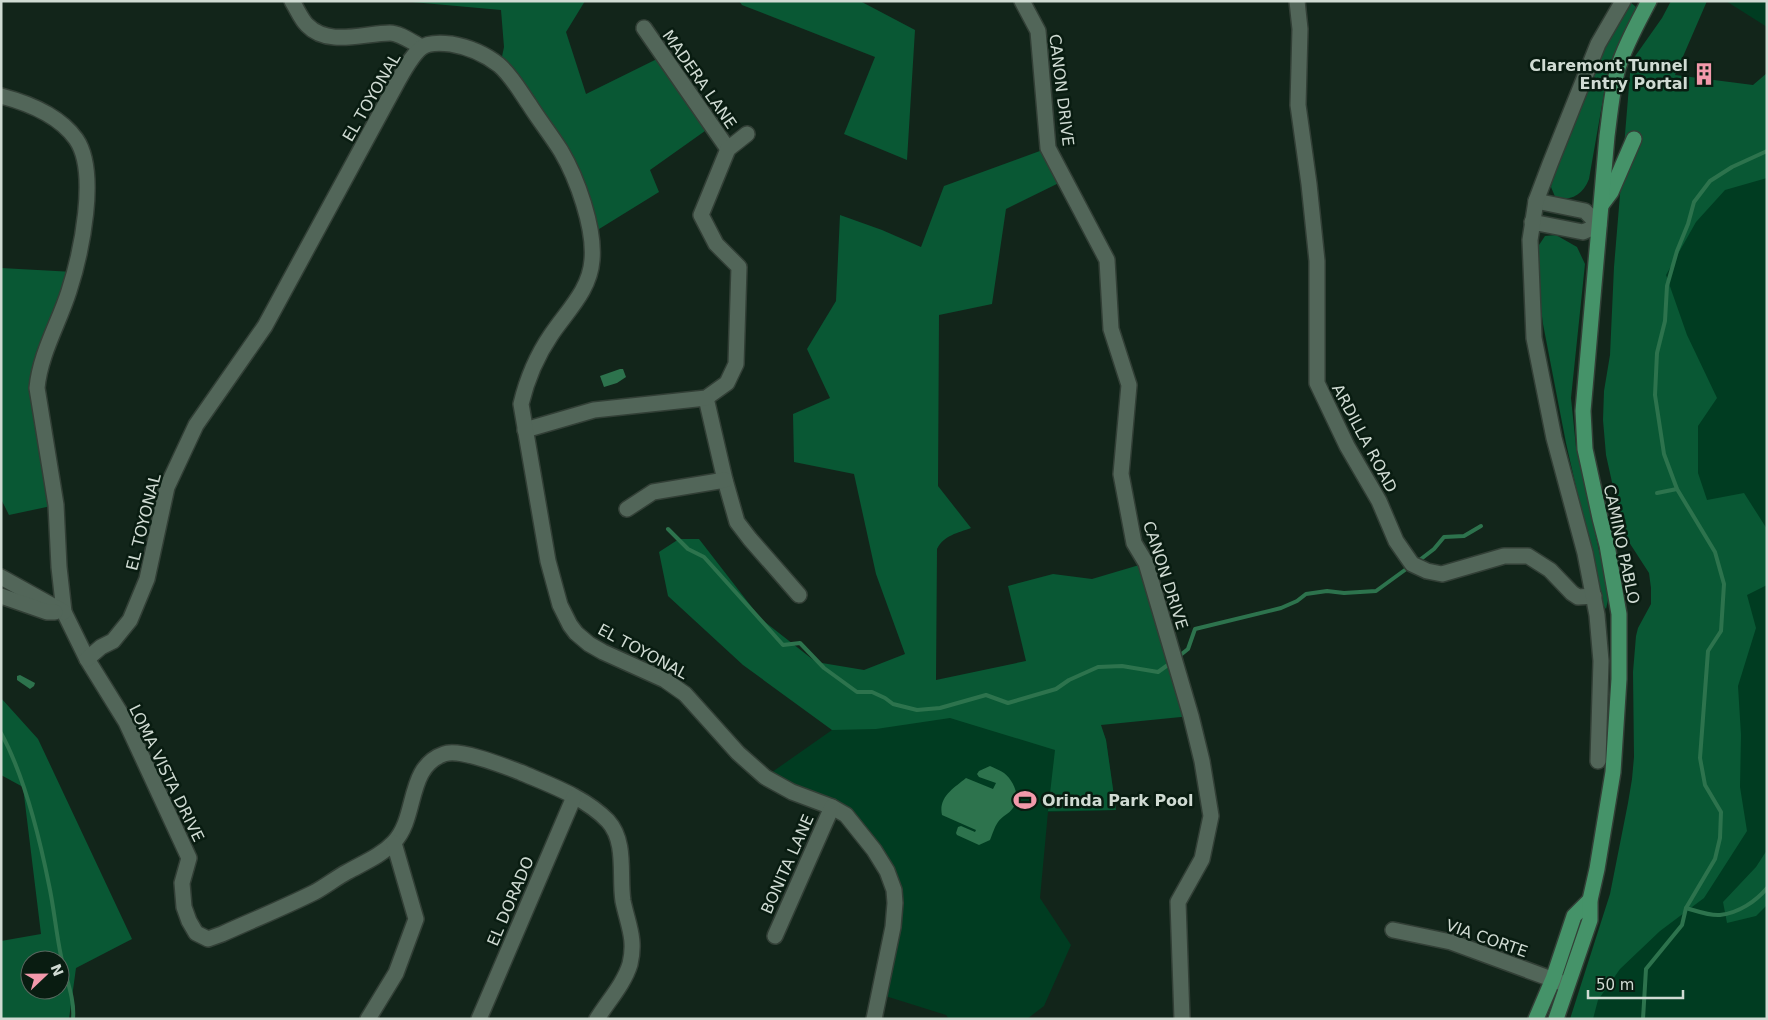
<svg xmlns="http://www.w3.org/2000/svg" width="1768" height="1020" viewBox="0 0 1768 1020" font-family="'DejaVu Sans',sans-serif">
	<rect width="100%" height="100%" fill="#12251a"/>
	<g fill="#003c21">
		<path d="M1726,1h41v26z"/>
		<path d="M1767,127v892h-189l40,-73 42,-348 -36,-321z"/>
		<path d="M1070,647l36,93 10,70 -68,2 -8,86 31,47 -27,61 -17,13h-78l-3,-4 -67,-21 15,-104 -48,-75 -81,-38 67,-47 194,-69z"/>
	</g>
	<g fill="#095834" fill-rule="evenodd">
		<path d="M401,1h184l-19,31 20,62 77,-38 49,70 -62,44 9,22 -68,42 -13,-45 -78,-123 4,-19 -3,-37z"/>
		<path d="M739,1h121l55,29 -8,130 -63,-26 31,-77 -133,-52z"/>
		<path d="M1671,1h36l-32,74 78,10 14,-12v105l-42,12 -29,32 -30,53 21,60 30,63 -19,28v47l9,27 37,-7 23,36v56l-20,10 9,33 -18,58 3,49 -1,52 7,44 -43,67 -44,33 -40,38 -22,31 -5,19h-23l40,-125 18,-91 4,-24 2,-22 -1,-85 3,-36 2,-8 13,-24v-16l-2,-15 -22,-34 -6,-16 -15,-68 -3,-35 1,-29 6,-36 4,-88 17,-205 31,-44z"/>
		<path d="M1630,2l6,5 -30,75 -17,97c-6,16 -17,21 -33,20l-5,-12 1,-8 28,-74 34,-82z"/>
		<path d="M1048,148l17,32 -59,29 -14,95 -53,11 -1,171 33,42c-13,5 -27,7 -34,21l-1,131 90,-19 -18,-75 45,-12 39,5 54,-16 45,153 -90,9 5,15 10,70 -68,1 7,-61 -105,-32 -74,11 -44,1 -89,-65 -75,-69 -9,-44 20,-13h20l62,80 55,43 48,8 41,-16 -29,-80 -22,-100 -60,-12 -1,-48 37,-16 -23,-49 29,-48 4,-86 42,15 39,17 23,-61z"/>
		<path d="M1556,235l21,12 8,17 -14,134 5,49 32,144v9l-2,9 -3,-4 -37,-162 -23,-119 -8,-59 4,-20 6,-9z"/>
		<path d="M1,268l73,4 -36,106 18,127 -47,10 -8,-16z"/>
		<path d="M1,698l37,41 94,200 -56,29 -7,51h-68v-78l40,-7 -18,-147 -22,-12zM30,960h30v30h-30z"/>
		<path d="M1767,850v55l-11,11 -29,7 -4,-21 33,-35z"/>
	</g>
	<g fill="#2d734d">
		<path d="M620,369h3l3,8 -9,6 -13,4 -4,-11z"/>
		<path d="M20,675l15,8 -1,3 -4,3 -13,-9v-4z"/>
		<path d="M990,766c4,2 10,4 14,7 10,8 17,24 9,35 -4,6 -11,8 -15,14 -4,6 -5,11 -8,18l-11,5 -22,-10 -1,-2 2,-6 3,-1 14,6 1,-2 -34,-15c-4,-18 12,-27 24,-37l27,11 3,-6 -17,-6 -2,-3 2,-3z"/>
	</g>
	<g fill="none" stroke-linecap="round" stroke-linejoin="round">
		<g stroke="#2d734d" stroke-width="4">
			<path d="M1657,493l20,-4"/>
			<path d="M668,529l20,20 16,8 79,88 17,-2 24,25 33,24h15l13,6 8,6 24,6 23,-2 46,-13 22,8 48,-14 13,-9 29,-13 24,-1 36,6 14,-10"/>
			<path d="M1417,562l17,-13 10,-12 20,-1 17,-10"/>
			<path d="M1178,657l10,-8 7,-20 86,-21 16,-7 9,-7 21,-3 17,2 32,-2 33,-24"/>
			<path d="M1,733c24,44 38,102 48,152 5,23 7,47 12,71 4,21 14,41 12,63"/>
			<path d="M1686,908c11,3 23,8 34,7 19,-2 36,-14 47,-27"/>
			<path d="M1643,1019l3,-50 36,-44 4,-17 29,-49 5,-21 1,-26 -16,-27 -5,-27 8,-107 13,-20 3,-47 -9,-32 -38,-63 -13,-35 -9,-59 2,-42 8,-32 2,-35 10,-35 11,-27 6,-22 16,-21 22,-14 35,-16"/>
		</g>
		<defs>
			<g id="minor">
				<path d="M292,1c5,8 9,18 15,24 21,22 57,8 83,8 10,0 23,10 32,14"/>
				<path d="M1022,1l16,30 10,117 59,112 4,69 18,56 -8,89 13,69 12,20 45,153 11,45 9,55 -9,43 -24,43 4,117"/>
				<path d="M1297,1l3,28 -2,76 11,79 8,77v122l30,63 32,55 17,40 16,23 15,7 15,3 62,-18h24l22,14 22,23 6,4 16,-1"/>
				<path d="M644,28l84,121"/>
				<path d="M1,96c27,7 58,19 75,43 23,33 5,115 -7,152 -10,32 -29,63 -32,97l19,117 3,62 5,45 23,47 39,63 63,136 -7,25 2,24 5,14 7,12 12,6 14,-5c31,-14 63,-27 93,-42 11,-6 21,-14 32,-20 16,-9 34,-16 47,-30 24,-25 12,-75 50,-88 15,-6 60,12 76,18 30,13 65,25 88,49 19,21 11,55 15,80 5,24 13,38 7,63 -6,20 -22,37 -33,55"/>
				<path d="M1532,222l51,10 16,-7 -14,-14 -49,-10"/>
				<path d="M706,398l19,82 12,42 13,17 49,56"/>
				<path d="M525,430l69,-20 112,-12 21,-15 9,-19 3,-97 -23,-23 -15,-29 27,-66 19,-15"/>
				<path d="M627,509l26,-17 72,-12"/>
				<path d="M1,577l63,35"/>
				<path d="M1,596l46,16h8"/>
				<path d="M87,659l14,-12 12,-6 17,-21 17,-41 20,-92 29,-62 69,-99 127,-234c7,-13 18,-35 29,-44 7,-6 21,-5 30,-4 18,3 34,10 48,21 12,10 21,26 30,39 10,16 22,31 32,47 16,27 34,77 31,109 -2,30 -25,51 -41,75 -15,22 -24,44 -30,69l27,157 12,44 10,20 6,8 13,11 14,8 62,28 20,14 53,59 27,24 27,15 40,15 14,8 28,35 13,21 7,19 1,13 -2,24 -19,92"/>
				<path d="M1598,761l3,-100 -4,-46 -12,-62 -31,-115 -20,-100 -4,-98 6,-39 14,-37 48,-120 25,-43"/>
				<path d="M1393,930l58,12 114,42"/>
				<path d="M775,936l57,-129"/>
				<path d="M368,1019l28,-46 20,-54 -22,-76"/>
				<path d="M479,1019l95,-222"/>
			</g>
			<g id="major">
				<path d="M1602,204l9,-12 23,-53"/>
				<path d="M1536,1019l17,-40 21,-63 16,-16"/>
				<path d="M1556,1019l34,-99v-20l7,-31 16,-97 6,-93v-65l-12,-69 -7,-27 -15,-69 -2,-38 24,-275c3,-23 5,-46 11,-68 7,-23 20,-46 31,-67"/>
			</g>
		</defs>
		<use href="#minor" stroke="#323f36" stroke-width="18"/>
		<use href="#major" stroke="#323f36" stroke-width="18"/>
		<use href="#minor" stroke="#526659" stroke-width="15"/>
		<use href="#major" stroke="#459369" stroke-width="15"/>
	</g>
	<defs>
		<symbol id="building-bare" viewBox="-9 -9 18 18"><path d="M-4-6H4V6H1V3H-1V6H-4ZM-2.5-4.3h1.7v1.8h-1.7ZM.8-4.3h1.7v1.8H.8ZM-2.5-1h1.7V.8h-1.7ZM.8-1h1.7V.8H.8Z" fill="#f39aac" stroke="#091c11" stroke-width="2.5" paint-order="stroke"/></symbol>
		<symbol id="stadium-bare" viewBox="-9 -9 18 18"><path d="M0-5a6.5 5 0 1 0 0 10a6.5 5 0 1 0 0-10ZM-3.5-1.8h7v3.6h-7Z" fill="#f39aac" stroke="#091c11" stroke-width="2.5" paint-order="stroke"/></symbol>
	</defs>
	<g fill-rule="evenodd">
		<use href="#building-bare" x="1688" y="58" width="32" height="32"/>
		<use href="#stadium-bare" x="1009" y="784" width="32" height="32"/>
	</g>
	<g text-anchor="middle" stroke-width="5" stroke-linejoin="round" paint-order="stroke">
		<g font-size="16" font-weight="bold" fill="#d0dbd3" stroke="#091c11" text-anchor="end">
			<text x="1688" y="71">Claremont Tunnel<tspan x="1688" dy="18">Entry Portal</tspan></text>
			<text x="1042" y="806" text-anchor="start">Orinda Park Pool</text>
		</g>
		<g font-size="16" fill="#d0dbd3" stroke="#091c11">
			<text transform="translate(700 79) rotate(55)" y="6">MADERA LANE</text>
			<text transform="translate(1062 90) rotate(83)" y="6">CANON DRIVE</text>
			<text transform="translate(371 97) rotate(-60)" y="6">EL TOYONAL</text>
			<text transform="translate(1365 438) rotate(62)" y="6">ARDILLA ROAD</text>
			<text transform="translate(143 522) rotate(-76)" y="6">EL TOYONAL</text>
			<text transform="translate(1622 544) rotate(78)" y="6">CAMINO PABLO</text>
			<text transform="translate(1166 575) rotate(72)" y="6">CANON DRIVE</text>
			<text transform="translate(643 651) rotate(28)" y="6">EL TOYONAL</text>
			<text transform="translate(167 773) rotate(64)" y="6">LOMA VISTA DRIVE</text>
			<text transform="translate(787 864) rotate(-66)" y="6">BONITA LANE</text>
			<text transform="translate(510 901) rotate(-67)" y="6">EL DORADO</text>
			<text transform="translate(1487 938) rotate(19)" y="6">VIA CORTE</text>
		</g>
	</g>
	<rect width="1768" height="1020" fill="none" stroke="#d0dbd3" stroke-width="5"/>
	<g transform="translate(45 975) rotate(68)"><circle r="24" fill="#091c11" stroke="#59685f"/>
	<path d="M0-4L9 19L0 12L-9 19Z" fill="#f39aac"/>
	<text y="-8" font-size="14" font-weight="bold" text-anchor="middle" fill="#d0dbd3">N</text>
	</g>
	<path d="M1588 990v8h95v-8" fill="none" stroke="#d0dbd3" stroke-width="2.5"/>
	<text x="1596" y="990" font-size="15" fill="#d0dbd3" stroke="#091c11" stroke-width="4" paint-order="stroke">50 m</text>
</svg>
